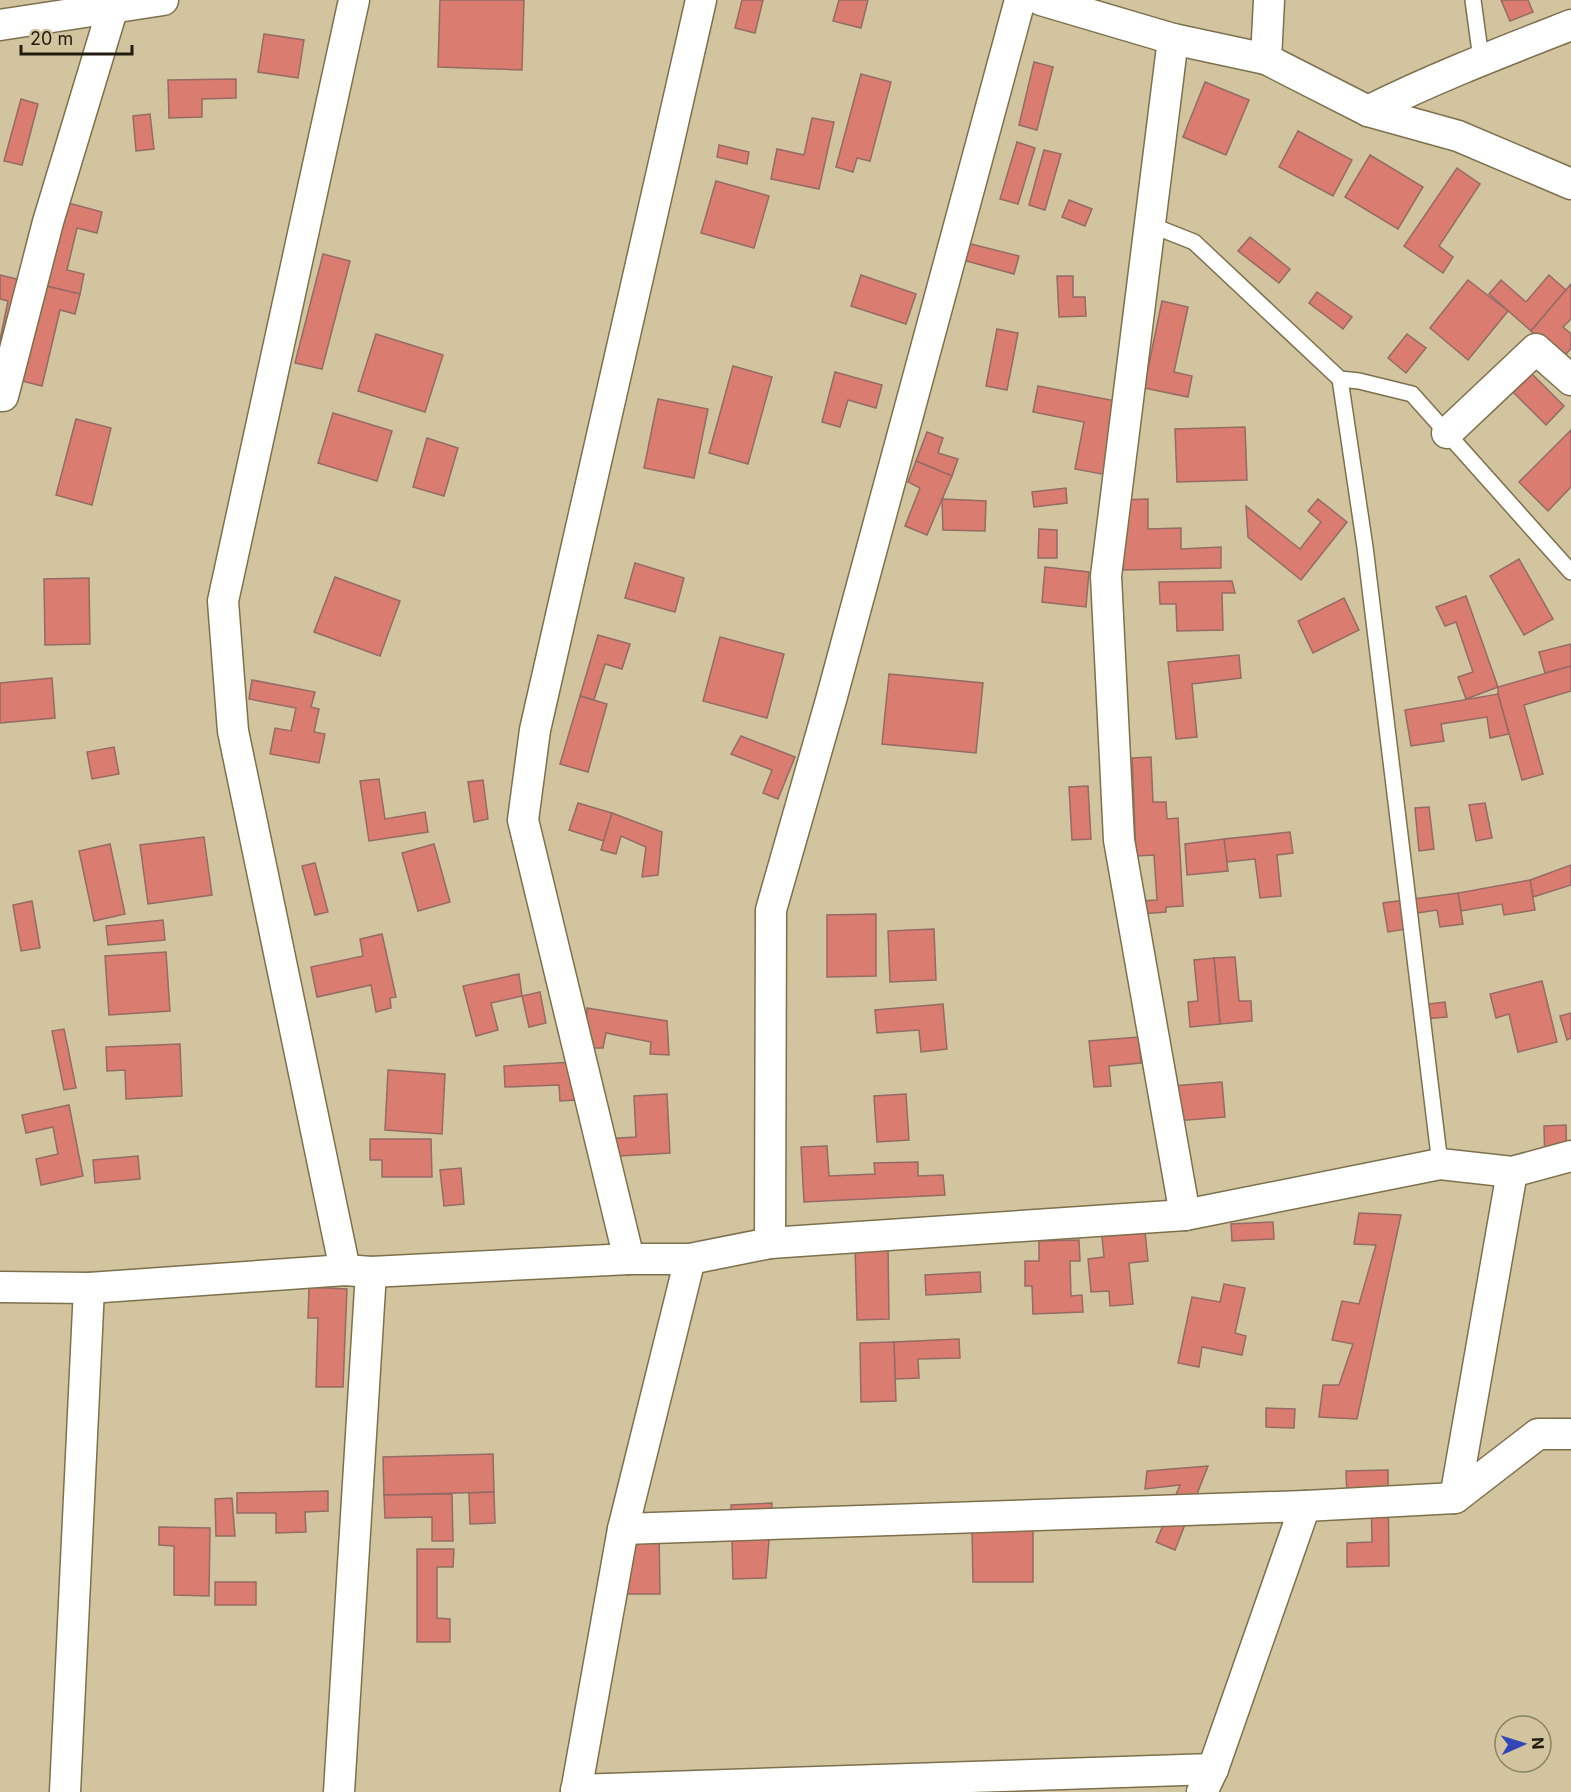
<svg xmlns="http://www.w3.org/2000/svg" width="1571" height="1792" viewBox="0 0 1571 1792" font-family="Inter,sans-serif">
	<rect width="100%" height="100%" fill="#d2c49e"/>
	<g fill="#da7c6f" stroke="#946b65" stroke-width="1.5">
		<path d="M440,0h84l-2,70 -84,-3z"/>
		<path d="M742,0h21l-8,33 -20,-5z"/>
		<path d="M839,0h29l-7,28 -28,-7z"/>
		<path d="M1501,0h27l5,12 -23,9z"/>
		<path d="M264,34l40,6 -6,38 -40,-6z"/>
		<path d="M1034,62l19,5 -16,63 -18,-5z"/>
		<path d="M861,74l30,8 -21,79 -13,-3 -4,14 -17,-5z"/>
		<path d="M236,79v19l-34,1v18l-33,1 -1,-38z"/>
		<path d="M1205,82l44,18 -23,55 -43,-18z"/>
		<path d="M21,99l17,5 -16,61 -18,-4z"/>
		<path d="M150,114l4,35 -18,2 -3,-35z"/>
		<path d="M812,118l22,4 -15,67 -48,-10 6,-30 27,6z"/>
		<path d="M1298,131l54,29 -19,36 -54,-29z"/>
		<path d="M1017,142l18,6 -17,56 -18,-5z"/>
		<path d="M719,145l30,7 -2,12 -30,-7z"/>
		<path d="M1044,150l17,4 -16,56 -16,-5z"/>
		<path d="M1370,155l53,32 -25,42 -53,-32z"/>
		<path d="M1457,168l23,16 -41,62 14,11 -10,16 -39,-27z"/>
		<path d="M716,181l53,15 -15,52 -53,-15z"/>
		<path d="M1069,200l23,9 -7,17 -23,-9z"/>
		<path d="M61,201l41,11 -5,21 -20,-5 -10,42 17,4 -4,20 -38,-9z"/>
		<path d="M1250,237l40,32 -11,14 -41,-32z"/>
		<path d="M963,242l56,14 -5,18 -55,-15z"/>
		<path d="M323,254l27,7 -28,108 -27,-6z"/>
		<path d="M0,275l42,10 -16,61 -26,-6 8,-39 -8,-2z"/>
		<path d="M861,275l55,19 -10,30 -55,-18z"/>
		<path d="M1549,275l17,15 -35,41 -42,-37 12,-14 25,22z"/>
		<path d="M1057,276h16v21h12l1,19 -27,1z"/>
		<path d="M1468,280l40,31 -40,49 -38,-32z"/>
		<path d="M1571,284v35l-8,8 8,7v14l-8,10 -32,-27z"/>
		<path d="M42,285l38,9 -5,20 -15,-4 -18,76 -24,-6z"/>
		<path d="M1317,292l35,25 -9,12 -34,-26z"/>
		<path d="M1162,301l26,6 -14,65 18,4 -4,21 -44,-9z"/>
		<path d="M997,329l21,4 -11,57 -21,-4z"/>
		<path d="M376,334l67,21 -18,57 -67,-21z"/>
		<path d="M1407,334l19,14 -20,25 -18,-15z"/>
		<path d="M733,366l39,11 -24,87 -39,-11z"/>
		<path d="M1528,370l36,36 -18,19 -36,-36z"/>
		<path d="M835,372l47,13 -6,23 -28,-8 -8,27 -18,-5z"/>
		<path d="M1038,386l83,16 -14,73 -32,-6 9,-47 -51,-10z"/>
		<path d="M658,399l50,10 -14,69 -50,-10z"/>
		<path d="M333,413l59,18 -15,50 -59,-18z"/>
		<path d="M76,419l35,9 -19,77 -36,-10z"/>
		<path d="M1245,427l2,53 -70,2 -2,-53z"/>
		<path d="M1571,430v57l-23,24 -29,-29z"/>
		<path d="M927,432l16,6 -5,15 20,6 -6,17 -36,-15z"/>
		<path d="M427,438l31,10 -14,48 -31,-9z"/>
		<path d="M916,461l36,15 -25,59 -22,-9 15,-38 -12,-6z"/>
		<path d="M1066,488l1,15 -33,4 -2,-15z"/>
		<path d="M942,499l44,2 -1,30 -42,-1z"/>
		<path d="M1148,499v30l33,-1v21l40,-2v21l-98,2 -2,-70z"/>
		<path d="M1318,499l29,23 -46,58 -53,-43 -2,-31 54,43 21,-27 -13,-11z"/>
		<path d="M1039,529l18,1v28h-19z"/>
		<path d="M1519,559l34,60 -29,16 -34,-59z"/>
		<path d="M635,563l49,15 -9,34 -50,-14z"/>
		<path d="M1045,567l44,5 -3,35 -44,-5z"/>
		<path d="M335,577l65,24 -20,55 -66,-24z"/>
		<path d="M89,578l1,66 -45,1 -1,-66z"/>
		<path d="M1232,581l3,12h-13l1,37 -46,1 -1,-27h-16l-1,-22z"/>
		<path d="M1466,596l32,91 -32,12 -8,-22 15,-5 -17,-50 -11,4 -9,-19z"/>
		<path d="M1344,598l15,32 -46,23 -15,-32z"/>
		<path d="M598,635l32,9 -8,25 -17,-5 -11,36 -14,-4z"/>
		<path d="M720,637l64,17 -17,64 -64,-17z"/>
		<path d="M1571,644v22l-26,7 -6,-21z"/>
		<path d="M1239,655l2,23 -49,6 5,53 -21,2 -8,-77z"/>
		<path d="M1571,666v25l-47,14 19,69 -21,6 -24,-86v-7z"/>
		<path d="M889,674l94,9 -7,70 -94,-9z"/>
		<path d="M52,678l3,40 -55,5v-40z"/>
		<path d="M252,680l63,12 -4,15 8,2 -5,23 11,2 -6,29 -49,-9 5,-26 16,3 5,-23 -47,-9z"/>
		<path d="M1498,694l11,40 -19,4 -3,-21 -46,7 3,17 -33,5 -6,-36z"/>
		<path d="M580,696l27,8 -19,68 -28,-8z"/>
		<path d="M741,736l54,21 -17,42 -15,-6 9,-23 -41,-16z"/>
		<path d="M114,747l5,27 -27,5 -5,-27z"/>
		<path d="M1151,757l2,45h13l1,17 11,-1 5,88 -17,1v5l-25,2 -1,-13 17,-1 -3,-45 -18,1 -4,-98z"/>
		<path d="M379,779l6,40 40,-7 3,20 -59,9 -9,-60z"/>
		<path d="M483,780l5,39 -14,3 -6,-40z"/>
		<path d="M1088,786l3,53 -19,1 -3,-53z"/>
		<path d="M578,803l34,10 -8,28 -35,-11z"/>
		<path d="M1485,803l7,35 -16,3 -7,-36z"/>
		<path d="M1429,807l5,42 -15,2 -4,-43z"/>
		<path d="M612,813l50,19 -4,43 -16,2 4,-30 -25,-11 -5,18 -15,-4z"/>
		<path d="M1290,832l3,21 -16,2 4,41 -21,2 -5,-39 -28,3 -3,-23z"/>
		<path d="M204,837l8,58 -64,9 -8,-59z"/>
		<path d="M1224,839l4,32 -41,4 -2,-31z"/>
		<path d="M110,844l15,70 -31,7 -15,-70z"/>
		<path d="M434,844l16,58 -32,9 -16,-58z"/>
		<path d="M315,863l13,49 -13,3 -13,-49z"/>
		<path d="M1571,865v20l-38,12 -3,-17z"/>
		<path d="M1530,880l5,30 -31,5 -2,-11 -41,7 -3,-18z"/>
		<path d="M1458,893l5,31 -23,3 -3,-17 -33,5 2,14 -18,3 -5,-29z"/>
		<path d="M32,901l8,47 -19,3 -8,-46z"/>
		<path d="M876,914v62l-49,1v-62z"/>
		<path d="M163,920l2,20 -57,5 -2,-19z"/>
		<path d="M934,929l2,51 -46,2 -2,-51z"/>
		<path d="M382,934l14,63 -6,1 1,10 -15,4 -5,-27 -54,12 -6,-30 52,-11 -3,-17z"/>
		<path d="M166,952l4,59 -61,4 -4,-59z"/>
		<path d="M1235,957l4,44h12l1,20 -32,3 -6,-66z"/>
		<path d="M1214,958l6,66 -30,3 -2,-25 10,-1 -4,-41z"/>
		<path d="M519,974l3,22 -31,7 7,27 -22,6 -13,-50z"/>
		<path d="M1542,981l15,61 -39,10 -9,-38 -13,4 -6,-24z"/>
		<path d="M540,992l6,31 -17,4 -7,-31z"/>
		<path d="M1445,1002l2,15 -25,2 -1,-14z"/>
		<path d="M943,1004l4,45 -26,3 -2,-22 -42,3 -2,-23z"/>
		<path d="M587,1008l80,13 2,34 -19,-1 1,-12 -45,-9 -3,15h-18z"/>
		<path d="M1571,1013v25l-4,2 -7,-24z"/>
		<path d="M64,1029l12,59 -12,2 -12,-59z"/>
		<path d="M1139,1037l2,26 -32,3 2,20 -17,1 -5,-46z"/>
		<path d="M180,1044l2,52 -56,3 -1,-29 -18,1 -1,-24z"/>
		<path d="M574,1062l2,38 -16,1 -1,-16 -54,2 -1,-21z"/>
		<path d="M388,1070l57,4 -3,60 -57,-4z"/>
		<path d="M1222,1082l3,35 -50,4 -3,-35z"/>
		<path d="M667,1094l3,59 -67,4 -1,-18 34,-2 -2,-41z"/>
		<path d="M906,1094l3,46 -32,2 -3,-46z"/>
		<path d="M69,1105l14,71 -42,9 -5,-26 22,-5 -5,-27 -27,6 -4,-18z"/>
		<path d="M1566,1125l1,43h-22l-1,-42z"/>
		<path d="M370,1139h61l1,38h-50v-17h-12z"/>
		<path d="M827,1146l2,30 46,-2 -1,-11 44,-1v14l25,-1 2,20 -141,7 -3,-55z"/>
		<path d="M138,1156l2,23 -45,4 -2,-23z"/>
		<path d="M461,1168l3,36 -20,2 -4,-36z"/>
		<path d="M1359,1213l42,2 -44,204 -38,-2 4,-32h16l14,-41 -21,-4 10,-39 17,3 17,-59 -22,-1z"/>
		<path d="M1144,1222l4,39 -19,2 4,41 -23,2 -1,-15 -18,1 -3,-33 16,-2 -3,-31z"/>
		<path d="M1273,1222l1,17 -42,2 -1,-17z"/>
		<path d="M1079,1240l1,21h-10l1,35 11,-1 1,17 -50,2 -1,-28h-7v-25h14v-20z"/>
		<path d="M888,1246l1,73 -32,1 -2,-73z"/>
		<path d="M980,1272l1,20 -55,3 -1,-20z"/>
		<path d="M1224,1284l21,4 -10,45 11,3 -4,19 -40,-8 -3,20 -21,-4 14,-66 28,5z"/>
		<path d="M309,1287l38,2 -4,98h-27l2,-69h-10z"/>
		<path d="M959,1339l1,19 -42,1 1,19 -24,1 -1,-37z"/>
		<path d="M894,1342l2,59 -35,1 -1,-59z"/>
		<path d="M1266,1408l29,1 -1,19 -28,-1z"/>
		<path d="M493,1454l1,38 -110,3 -1,-38z"/>
		<path d="M1208,1466l-33,84 -19,-8 24,-57 -35,4 2,-18z"/>
		<path d="M1388,1470l1,96 -42,1v-24l25,-1 -1,-46 -24,1 -1,-26z"/>
		<path d="M328,1491v20l-23,1 1,20 -30,1v-20h-39v-20z"/>
		<path d="M494,1492l1,31 -25,1 -1,-31z"/>
		<path d="M452,1494l1,47h-21v-24l-47,1 -1,-23z"/>
		<path d="M232,1498l3,38h-19l-1,-37z"/>
		<path d="M772,1503l-6,75 -33,1 -2,-74z"/>
		<path d="M159,1527l51,1 -1,68 -35,-1v-49l-15,-1z"/>
		<path d="M1033,1527v55h-60l-1,-53z"/>
		<path d="M623,1529h36l1,65h-37z"/>
		<path d="M417,1549h37l-1,18h-16v51l13,1v23h-33z"/>
		<rect x="215" y="1582" width="41" height="23"/>
	</g>
	<g fill="none" stroke-linecap="round" stroke-linejoin="round">
		<defs>
			<g id="lane">
				<path d="M1473,0l8,59"/>
				<path d="M1151,225l43,17 146,137 19,2 53,13 159,178"/>
				<path d="M1340,379l25,168 75,617"/>
			</g>
			<g id="street">
				<path d="M1041,0l132,39 93,20 102,52 90,25 113,48"/>
				<path d="M0,25l163,-25"/>
				<path d="M1173,39l-67,537 13,264 66,375"/>
				<path d="M1266,59l3,-59"/>
				<path d="M1368,111c66,-33 134,-59 203,-86"/>
				<path d="M3,396l45,-174 65,-215"/>
				<path d="M1447,433l89,-84 35,31"/>
				<path d="M770,1243l1,-333 60,-210 189,-700"/>
				<path d="M629,1259l-106,-439 12,-90 166,-730"/>
				<path d="M345,1270l-112,-539 -10,-130 131,-601"/>
				<path d="M0,1287l89,1 256,-18 26,2 258,-13h61l80,-16 415,-28 255,-51 72,8 59,-16"/>
				<path d="M1455,1498l57,-326"/>
				<path d="M623,1529l682,-23 150,-8 83,-64h33"/>
				<path d="M576,1790l637,-21"/>
				<path d="M65,1792l24,-504"/>
				<path d="M339,1792l32,-520"/>
				<path d="M576,1792l47,-263 67,-270"/>
				<path d="M1202,1792l11,-23 92,-263"/>
			</g>
		</defs>
		<use href="#lane" stroke="#7d704d" stroke-width="18"/>
		<use href="#street" stroke="#7d704d" stroke-width="33"/>
		<use href="#lane" stroke="#fff" stroke-width="15"/>
		<use href="#street" stroke="#fff" stroke-width="30"/>
	</g>
	<g transform="translate(1523 1744) rotate(87)"><circle r="28" fill="#d2c49e" stroke="#8b8164" stroke-width="1.5"/>
	<path d="M0-4.5L10 22L0 15L-10 22Z" fill="#3147b8"/>
	<text y="-9" font-size="16" font-weight="bold" text-anchor="middle" fill="#211c0d">N</text>
	</g>
	<path d="M21 45v9h111v-9" fill="none" stroke="#211c0d" stroke-width="3"/>
	<text x="30" y="45" font-size="18" fill="#211c0d" stroke="#d2c49e" stroke-width="4.5" paint-order="stroke">20 m</text>
</svg>
